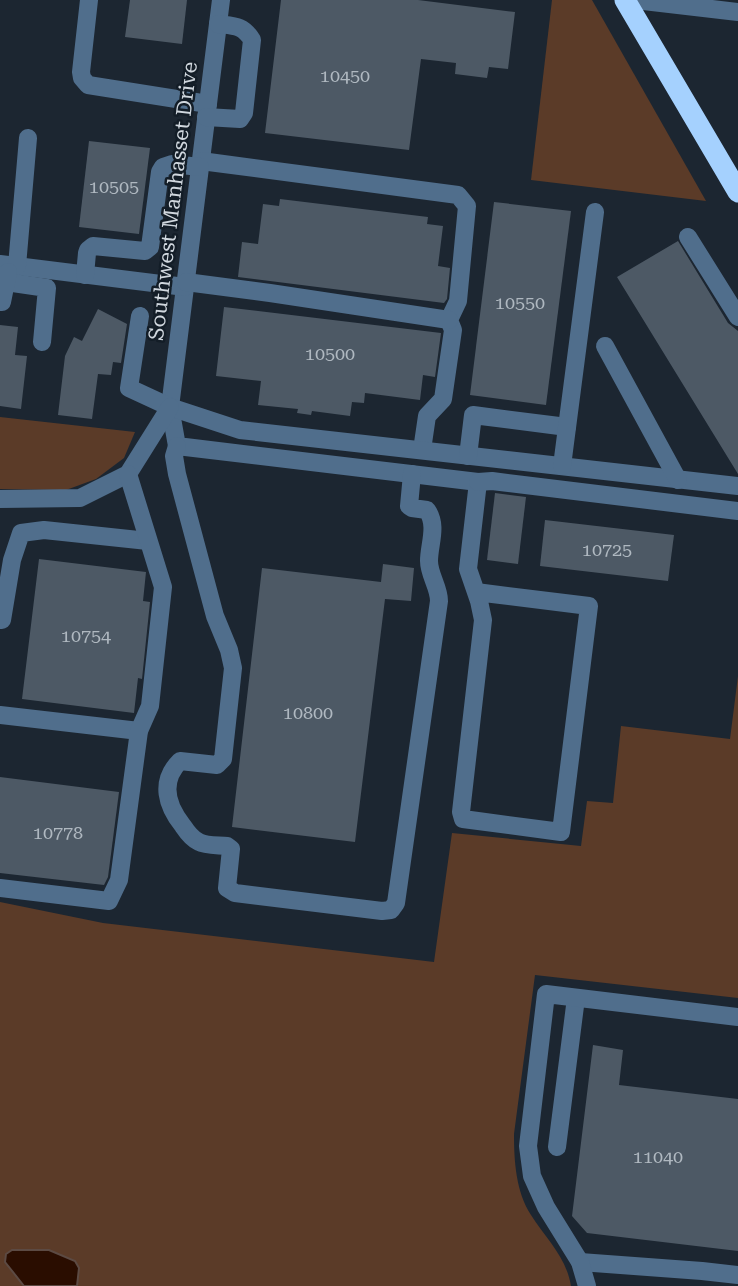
<svg xmlns="http://www.w3.org/2000/svg" width="738" height="1286" viewBox="0 0 738 1286" font-family="'Roboto Serif',serif">
	<rect width="100%" height="100%" fill="#1c2631"/>
	<g fill="#5b3b28">
		<path d="M552,0h40l114,201 -175,-21z"/>
		<path d="M0,417l135,15 -11,26 -28,21 -30,11 -66,-1z"/>
		<path d="M738,676v322l-203,-23 -21,159c0,27 2,58 17,81 15,24 35,41 40,71h-571v-384l103,21 331,39 18,-129 129,13 6,-45 26,2 8,-77 109,13z"/>
	</g>
	<path fill="#2a0d00" stroke="#5c4a43" stroke-width="2" d="M12,1250h37l26,11 4,7 -2,18h-53l-19,-24 1,-8z"/>
	<g fill="#4d5965">
		<path d="M130,0h57l-5,44 -57,-7z"/>
		<path d="M281,0h137l97,12 -7,57 -19,-2 -2,11 -32,-4 1,-11 -35,-4 -12,91 -144,-17z"/>
		<path d="M89,141l61,7 -11,86 -60,-7z"/>
		<path d="M280,199l148,18 -1,7 16,2 -5,40 12,2 -3,31 -3,4 -206,-26 4,-35 16,2 5,-40 16,2z"/>
		<path d="M494,202l77,9 -25,194 -76,-10z"/>
		<path d="M678,241l50,82 10,8v143l-121,-197z"/>
		<path d="M224,307l217,26 -6,44 -12,-2 -3,25 -55,-7 -1,10 -12,-1 -2,14 -38,-5 -1,4 -14,-2 1,-4 -40,-4 3,-24 -45,-5z"/>
		<path d="M98,309l29,15 -6,39 -8,-1 -2,13 -13,-1 -6,45 -34,-4 7,-59 9,-19 8,4z"/>
		<path d="M0,325l18,2 -3,28 12,1 -6,53 -21,-3z"/>
		<path d="M495,493l31,4 -8,67 -31,-4z"/>
		<path d="M545,520l129,15 -6,46 -128,-15z"/>
		<path d="M39,559l107,13 -3,29 7,1 -8,77 -4,-1 -4,35 -112,-14z"/>
		<path d="M383,564l31,4 -3,33 -26,-2 -30,243 -123,-15 30,-259 119,14z"/>
		<path d="M0,777l119,15 -11,85 -4,8 -104,-12z"/>
		<path d="M593,1045l30,5 -4,35 119,14v152l-151,-18 -15,-17z"/>
	</g>
	<g fill="none" stroke-linecap="round" stroke-linejoin="round">
		<g stroke="#506e8c" stroke-width="18">
			<path d="M89,0l-8,72 1,6 6,7 120,19"/>
			<path d="M221,0l-51,407 7,39 301,36 -10,87 11,32 4,19 -22,192 2,7 98,13 28,-226 -113,-14"/>
			<path d="M635,0l103,12"/>
			<path d="M206,117l34,2 4,-6 8,-73c-9,-15 -18,-14 -34,-16"/>
			<path d="M201,161l257,34 9,11 -9,95 -9,19 4,10 -10,69 -16,17 -5,34"/>
			<path d="M688,237l50,80"/>
			<path d="M0,264l185,23"/>
			<path d="M17,266l11,-128"/>
			<path d="M85,275l2,-22 1,-3 5,-4 52,5 5,-4 10,-75 3,-5 9,-3 28,3"/>
			<path d="M6,282l41,6 -5,54"/>
			<path d="M186,282l84,11 179,27"/>
			<path d="M0,302h2l6,-30"/>
			<path d="M140,316l-11,72 41,19 70,23 498,56"/>
			<path d="M605,346l73,134"/>
			<path d="M177,446l-3,10 3,18 38,142 14,34 4,18 -10,91 -6,6 -37,-4c-21,21 -13,45 3,65 4,6 9,13 16,16 7,4 20,3 28,4l4,3 -4,39 8,5 147,18 9,-1 5,-7 43,-302c0,-14 -10,-26 -10,-40 0,-17 9,-35 -2,-51l-15,-2 -3,-2 3,-32"/>
			<path d="M468,456l5,-41 94,12"/>
			<path d="M562,466l33,-254"/>
			<path d="M478,482l14,-1 246,30"/>
			<path d="M0,499l80,-1 48,-24 42,-67"/>
			<path d="M0,620h2l10,-60 9,-27 23,-3 104,11"/>
			<path d="M0,715l139,16"/>
			<path d="M0,888l109,13 10,-21 20,-149 11,-25 13,-119 -35,-113"/>
			<path d="M557,1147l19,-149"/>
			<path d="M580,1262l122,9 36,4"/>
			<path d="M587,1286l-7,-24 -34,-55 -14,-31 -4,-30 18,-152 192,23"/>
		</g>
		<path stroke="#a5d1fe" stroke-width="21" d="M625,0l113,192"/>
	</g>
	<g text-anchor="middle" stroke-width="5" stroke-linejoin="round" paint-order="stroke">
		<g font-size="18" fill="#afb8c0">
			<text x="345" y="82">10450</text>
			<text x="114" y="193">10505</text>
			<text x="520" y="309">10550</text>
			<text x="330" y="360">10500</text>
			<text x="607" y="556">10725</text>
			<text x="86" y="642">10754</text>
			<text x="308" y="719">10800</text>
			<text x="58" y="839">10778</text>
			<text x="658" y="1163">11040</text>
		</g>
		<g font-size="21" fill="#d0d7de" stroke="#131d27">
			<text transform="translate(173 201) rotate(-83)" y="7">Southwest Manhasset Drive</text>
		</g>
	</g>
</svg>
